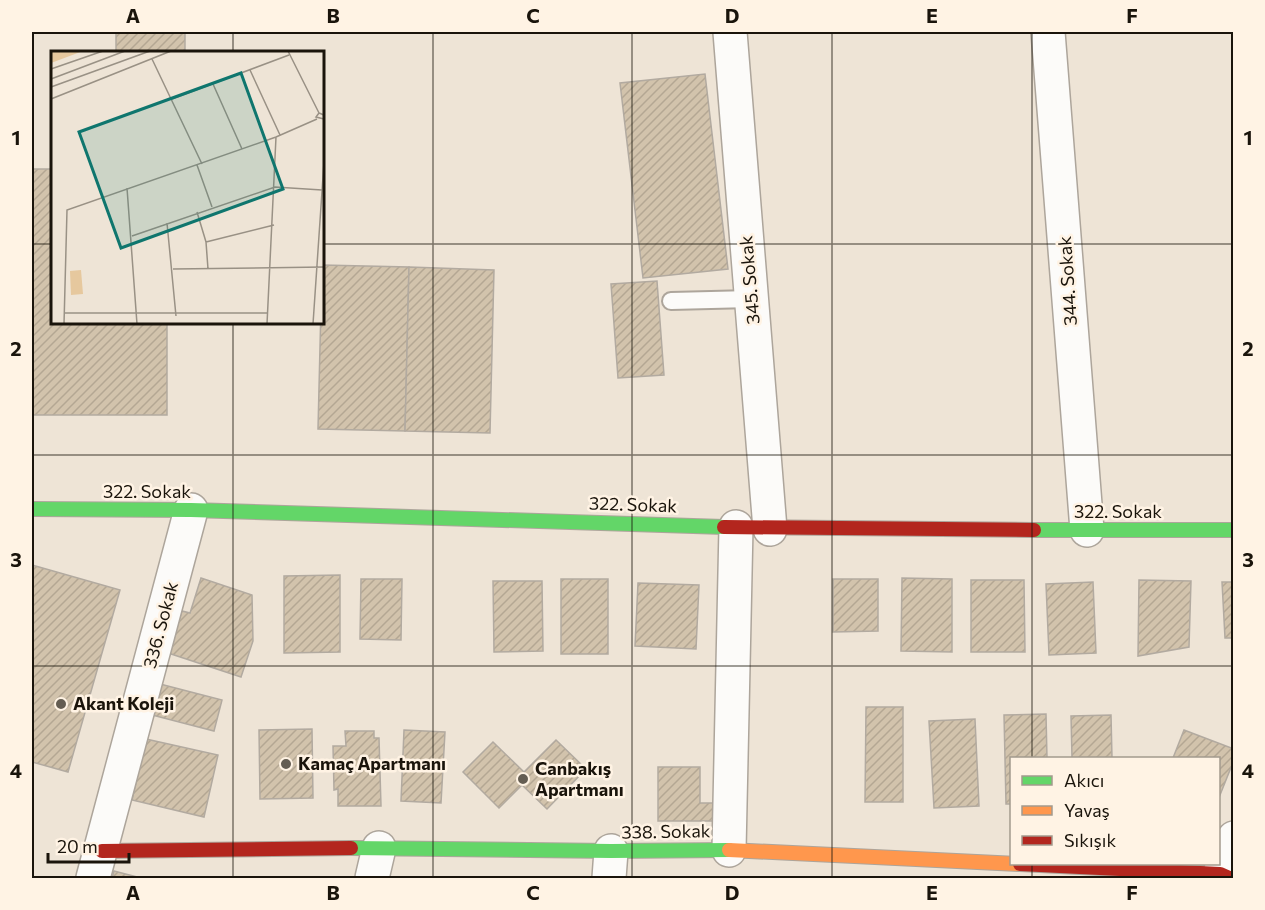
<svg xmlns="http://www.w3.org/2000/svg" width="1265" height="910" viewBox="0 0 1265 910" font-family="Commissioner,sans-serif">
	<defs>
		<pattern id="building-hatch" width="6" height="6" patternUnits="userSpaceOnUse" patternTransform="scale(1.5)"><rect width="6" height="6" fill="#d2c3ac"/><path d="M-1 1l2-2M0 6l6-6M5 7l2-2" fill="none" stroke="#b4a793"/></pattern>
	</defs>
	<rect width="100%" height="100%" fill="#eee4d6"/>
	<g fill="url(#building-hatch)" stroke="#b2aaa0" stroke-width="1.5">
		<rect x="116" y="32" width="69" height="20"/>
		<path d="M705,74l23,195 -85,9 -23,-195z"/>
		<path d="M32,169h20v153h115v93h-135z"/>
		<path d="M322,265l87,2 -4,164 -87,-2z"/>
		<path d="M409,267l85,3 -4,163 -85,-2z"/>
		<path d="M657,281l7,94 -46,3 -7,-94z"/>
		<path d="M32,565l88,25 -52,182 -36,-10z"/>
		<path d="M340,575v77l-56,1v-77z"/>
		<path d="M201,578l51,17 1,46 -12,36 -73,-24 14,-42 8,2z"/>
		<path d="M902,578l50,1v73l-51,-1z"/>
		<path d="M361,579h41l-1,61 -41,-1z"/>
		<rect x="561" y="579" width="47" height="75"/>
		<path d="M833,579h45v52l-45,1z"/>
		<path d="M971,580h53l1,72h-54z"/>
		<path d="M1139,580l52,1 -2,66 -51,9z"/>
		<path d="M493,581h49l1,70 -49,1z"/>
		<path d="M1093,582l3,71 -47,2 -3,-71z"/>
		<path d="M1222,582h12v56h-9z"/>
		<path d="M638,583l61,2 -3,64 -61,-3z"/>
		<path d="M160,684l62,16 -8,31 -62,-16z"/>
		<path d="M866,707h37v95h-38z"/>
		<path d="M1046,714l1,44h-35v46h-6l-2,-89z"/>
		<path d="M1111,715l1,43h-40l-1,-42z"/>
		<path d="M975,719l4,87 -45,2 -5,-87z"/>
		<path d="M312,729l1,69 -53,1 -1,-69z"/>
		<path d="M404,730l41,2 -4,71 -40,-2z"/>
		<path d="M1184,730l50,19v11l-16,40v-42h-45z"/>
		<path d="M345,731h29v7h5l2,68h-43v-17l-4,1 -1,-44h13z"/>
		<path d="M146,739l72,16 -14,62 -72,-17z"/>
		<path d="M556,740l30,29 -39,40 -25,-24 -23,23 -36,-36 30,-30 31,30z"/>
		<path d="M658,767h42v36h17l1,18h-60z"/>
		<path d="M114,871l27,7h-29z"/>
		<path d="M252,877h63l-64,1z"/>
	</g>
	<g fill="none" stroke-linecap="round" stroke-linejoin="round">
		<defs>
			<path id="lane" d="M671,301l80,-2"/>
			<g id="street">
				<path d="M730,32l40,497"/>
				<path d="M1048,32l39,498"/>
				<path d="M729,850l7,-323"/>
				<path d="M93,878l98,-368"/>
				<path d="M372,878l7,-30"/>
				<path d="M609,878l2,-27"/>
				<path d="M1218,878l16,-40"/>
			</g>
			<g id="fast">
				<path d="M32,509l159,1 533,17"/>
				<path d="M1034,530h200"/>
				<path d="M351,848l260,3 118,-1"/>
			</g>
			<path id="slow" d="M729,850l291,14"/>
			<g id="jam">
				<path d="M724,527l310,3"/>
				<path d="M102,851l249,-3"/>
				<path d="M1020,864l200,10 9,4"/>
			</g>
		</defs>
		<use href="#lane" stroke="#ada59b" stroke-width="20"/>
		<use href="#street" stroke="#ada59b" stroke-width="36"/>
		<use href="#fast" stroke="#ada59b" stroke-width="16"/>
		<use href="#slow" stroke="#ada59b" stroke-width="16"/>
		<use href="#jam" stroke="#ada59b" stroke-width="16"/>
		<use href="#lane" stroke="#fcfbf9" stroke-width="16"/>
		<use href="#street" stroke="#fcfbf9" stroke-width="33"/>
		<use href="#fast" stroke="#63d668" stroke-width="14"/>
		<use href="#slow" stroke="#ff974d" stroke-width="14"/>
		<use href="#jam" stroke="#b3261e" stroke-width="14"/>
	</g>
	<path fill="none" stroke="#1a140b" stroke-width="1.5" stroke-opacity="0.55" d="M233,32v20M433,32v846M632,32v846M832,32v846M1032,32v726M32,244h20M322,244h912M233,322v556M32,455h1202M32,666h1202M1032,864v14"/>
	<g fill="#645d52" stroke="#fff3e4" stroke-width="2">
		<circle cx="61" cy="704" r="6"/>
		<circle cx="286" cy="764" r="6"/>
		<circle cx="523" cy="779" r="6"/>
	</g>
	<g text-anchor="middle" stroke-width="5" stroke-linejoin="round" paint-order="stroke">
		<g font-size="18" fill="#1a140b" stroke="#fff3e4">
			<text transform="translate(750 280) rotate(-95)" y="6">345. Sokak</text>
			<text transform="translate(1068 281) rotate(-94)" y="6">344. Sokak</text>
			<text x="147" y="498">322. Sokak</text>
			<text transform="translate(633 505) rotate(2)" y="6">322. Sokak</text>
			<text x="1118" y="518">322. Sokak</text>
			<text transform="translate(161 625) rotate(-75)" y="6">336. Sokak</text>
			<text transform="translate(666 832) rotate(-1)" y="6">338. Sokak</text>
		</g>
		<g font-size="18" font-weight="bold" fill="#1a140b" stroke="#fff3e4" text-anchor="start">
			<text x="73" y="710">Akant Koleji</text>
			<text x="298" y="770">Kamaç Apartmanı</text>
			<text x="535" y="775">Canbakış<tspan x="535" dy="21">Apartmanı</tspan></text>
		</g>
	</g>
	<g transform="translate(51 51)">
		<rect width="273" height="273" fill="#eee4d6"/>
		<path d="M30,219l2,24 -12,1 -1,-24z" fill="#e6c89e"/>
		<path d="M0,0h32l-32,12z" fill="#e6c89e"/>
		<path fill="none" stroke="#999185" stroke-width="1.5" d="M237,0l31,62M101,8l50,105M0,18l52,-18M199,19l30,65M0,28l74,-28M162,33l29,65M0,36l99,-36M0,48l120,-48M121,48l117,-44M273,64l-5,-2 -3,4 8,2M146,114l15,42M76,137l10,136M146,161l9,30 2,27M116,172l9,93M81,185l143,-49 47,3M155,191l68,-17M122,218l151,-2M13,262h204M13,273l3,-114 209,-73 41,-18M216,273l9,-187M262,273l11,-162"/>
		<path fill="#0f766e" fill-opacity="0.15" stroke="#0f766e" stroke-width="3" d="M190,22l42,116 -162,59 -42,-116z"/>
		<rect width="273" height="273" fill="none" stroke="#1a140b" stroke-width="3"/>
	</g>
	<rect width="1265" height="910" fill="none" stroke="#fff3e4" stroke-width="66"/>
	<rect x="1010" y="757" width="210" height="108" fill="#fff3e4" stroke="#a39a8d" stroke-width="1.5"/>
	<rect x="1022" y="776" width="30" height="9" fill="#63d668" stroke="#a39a8d" stroke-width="1.5"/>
	<text x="1064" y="787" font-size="18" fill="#1a140b">Akıcı</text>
	<rect x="1022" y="806" width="30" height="9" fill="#ff974d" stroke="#a39a8d" stroke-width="1.5"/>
	<text x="1064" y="817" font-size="18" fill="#1a140b">Yavaş</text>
	<rect x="1022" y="836" width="30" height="9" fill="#b3261e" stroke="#a39a8d" stroke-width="1.5"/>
	<text x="1064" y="847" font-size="18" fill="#1a140b">Sıkışık</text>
	<path d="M48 853v9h81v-9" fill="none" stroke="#1a140b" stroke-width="3"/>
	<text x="57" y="853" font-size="18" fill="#1a140b" stroke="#fff3e4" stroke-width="4.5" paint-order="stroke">20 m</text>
	<rect x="33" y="33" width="1199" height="844" fill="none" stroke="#1a140b" stroke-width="2"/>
	<g font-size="20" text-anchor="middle" font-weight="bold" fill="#1a140b">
		<text x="133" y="23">A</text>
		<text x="333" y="23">B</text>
		<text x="533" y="23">C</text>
		<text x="732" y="23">D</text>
		<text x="932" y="23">E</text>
		<text x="1132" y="23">F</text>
		<text x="16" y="145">1</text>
		<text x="1248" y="145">1</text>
		<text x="16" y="356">2</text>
		<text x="1248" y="356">2</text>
		<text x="16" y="567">3</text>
		<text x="1248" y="567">3</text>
		<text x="16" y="778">4</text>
		<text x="1248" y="778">4</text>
		<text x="133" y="900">A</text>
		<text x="333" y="900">B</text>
		<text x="533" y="900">C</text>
		<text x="732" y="900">D</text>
		<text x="932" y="900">E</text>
		<text x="1132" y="900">F</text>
	</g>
</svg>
